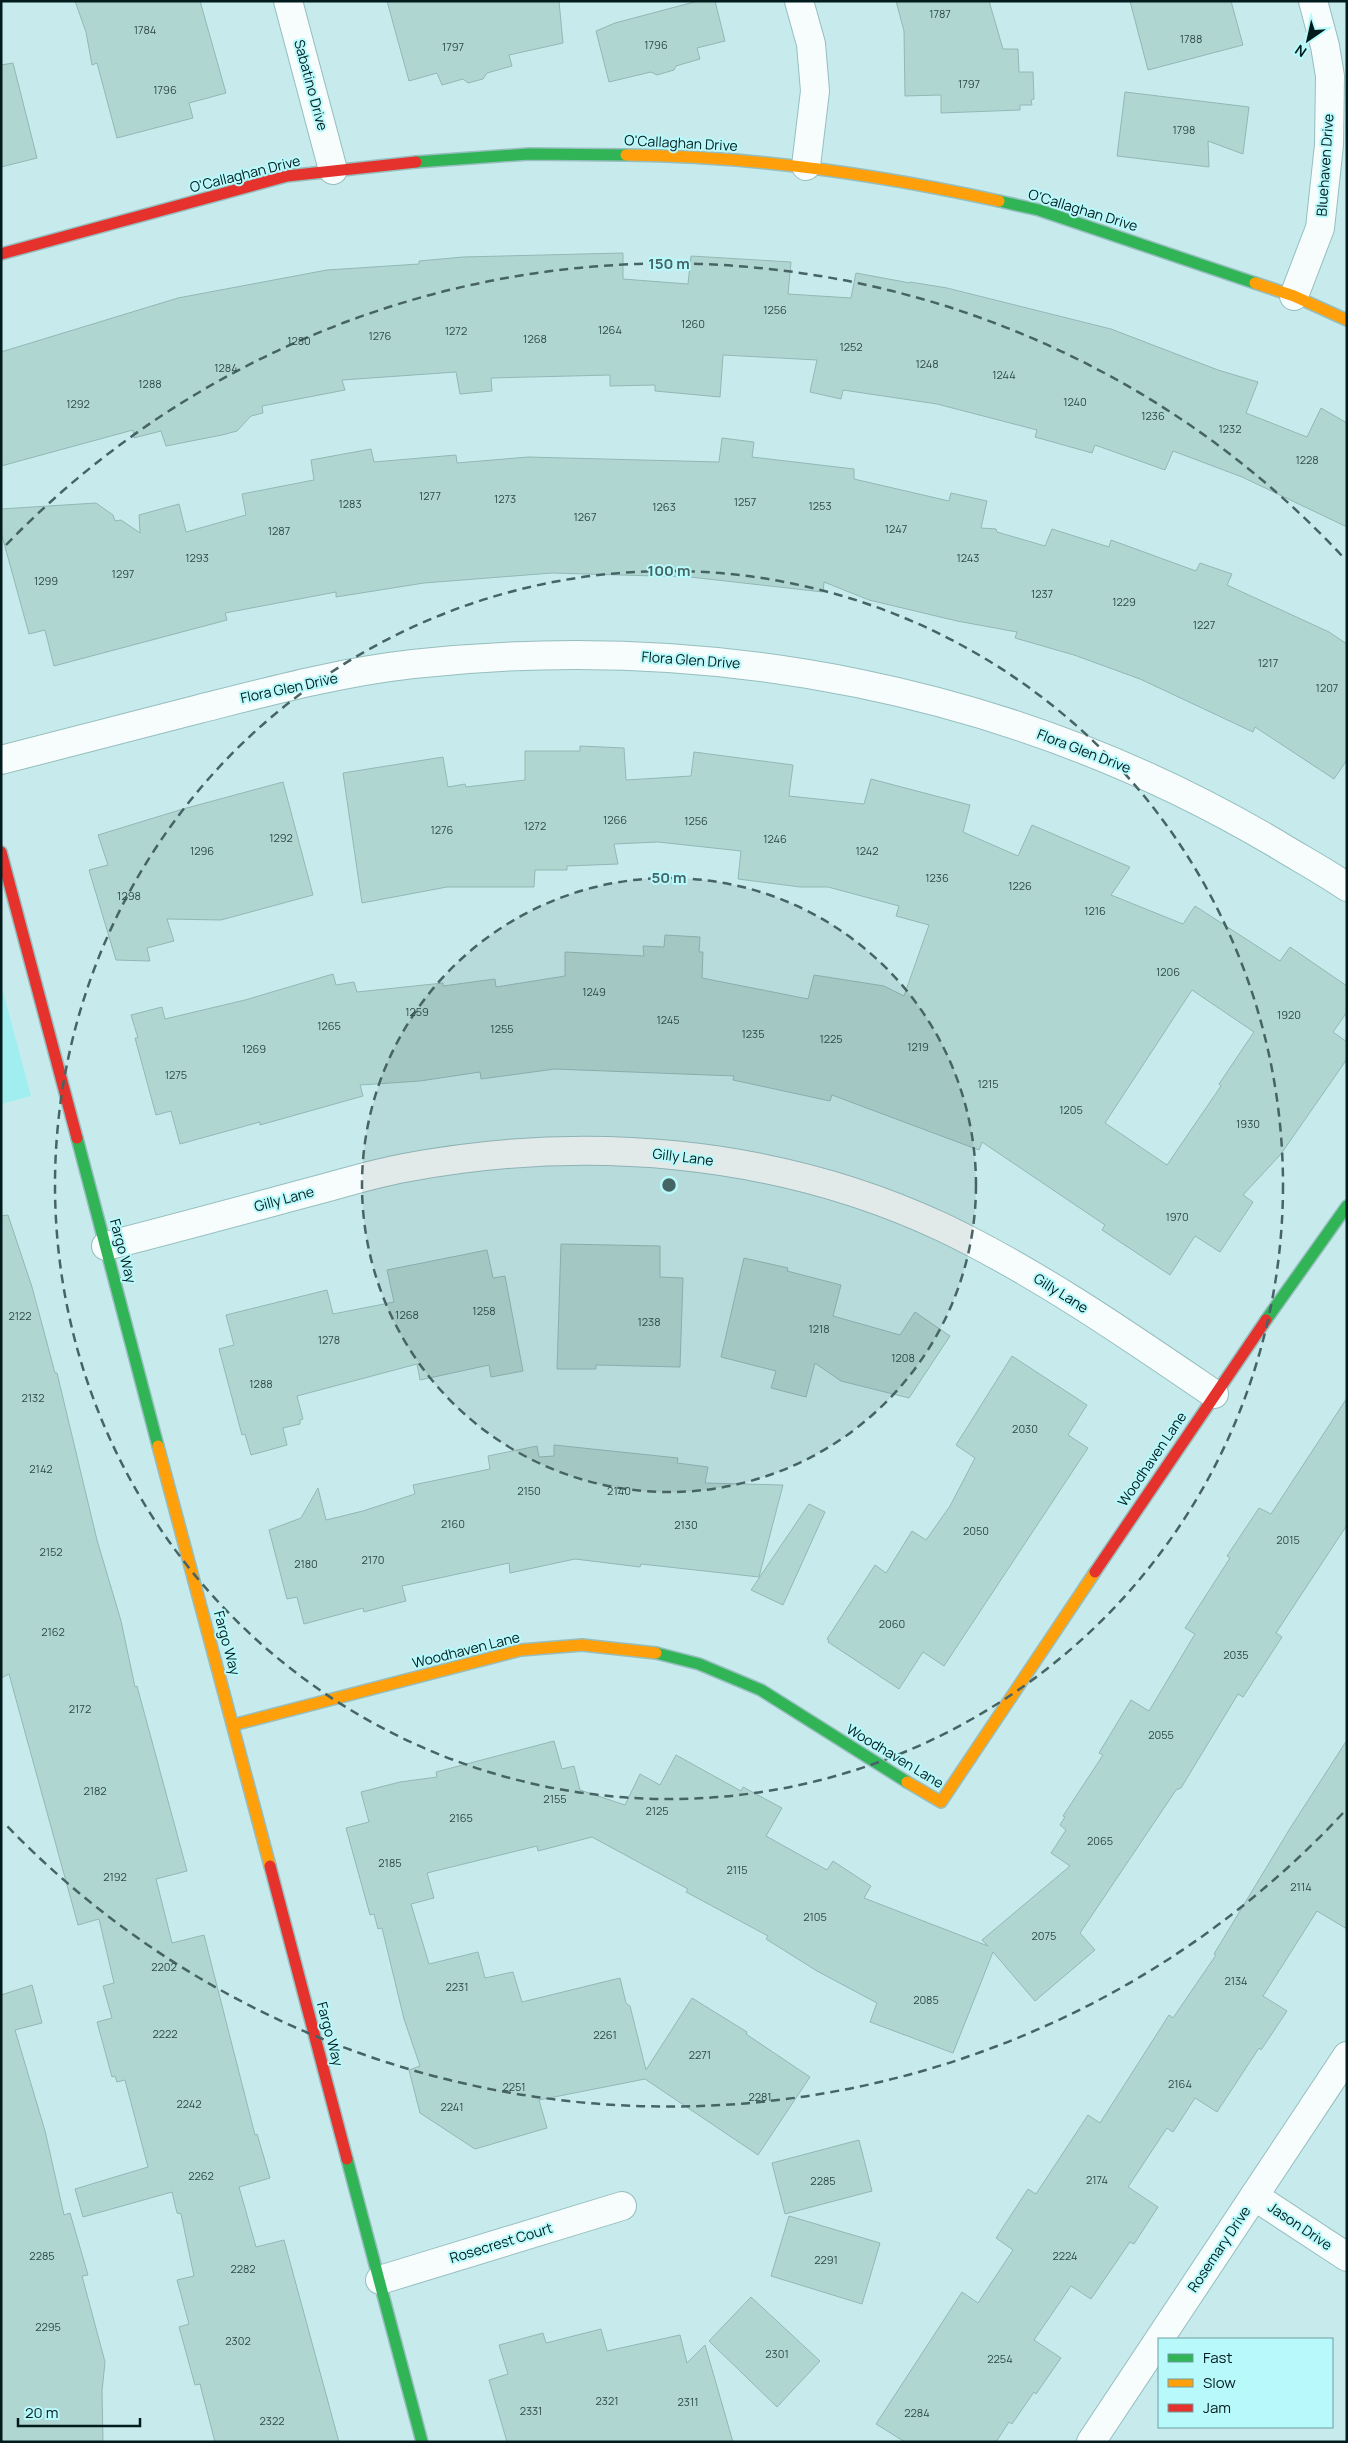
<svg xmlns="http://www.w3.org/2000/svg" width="1348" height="2443" viewBox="0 0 1348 2443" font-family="Manrope,sans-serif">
	<rect width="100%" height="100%" fill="#c7ebec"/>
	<path fill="#a0eef0" d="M1,984l30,112 -30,8z"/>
	<g fill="#b0d6d2" stroke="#92b8b5" fill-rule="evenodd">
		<path d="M75,1h125l26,92 -37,10 4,15 -76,20 -20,-75 -5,2 -6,-33z"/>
		<path d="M387,1h172l4,42 -54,12 3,11 -25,7 -4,6 -15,4 -5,-4 -21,6 -5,-12 -28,8z"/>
		<path d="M698,1h17l10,40 -28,7 3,11 -24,7 -2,4 -17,5 -6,-3 -42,10 -13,-51 19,-8z"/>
		<path d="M896,1h93l14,48h15l1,23h14l1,27 -3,1 1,5h-12v5l-79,3v-18l-36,1 -1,-65z"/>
		<path d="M1130,1h101l12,44 -95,25z"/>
		<path d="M13,63l24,95 -36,9v-102z"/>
		<path d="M1125,92l124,15 -6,47 -35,-13 1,26 -92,-11z"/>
		<path d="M623,253v26l65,5 3,-28 100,6 -3,32 63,4 5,-25 54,10v-1l37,6 164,41 107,41 40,12 -12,31 61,24 14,-29 26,15v104l-105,-50 -69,-26 -8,19 -70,-25 -3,8 -57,-16 2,-7 -100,-26 -94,-14 -2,9 -31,-7 7,-32 -94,-5 -3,42 -65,-6v-6l-45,1v-11l-119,3 1,13 -32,3 -4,-22 -114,8 3,10 -83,16 1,7 -12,3 -14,15 -15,4 -56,11 -5,-15 -27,7 -1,-8 -132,36v-114l177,-54 149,-28 92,-6v-3l44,-4z"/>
		<path d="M722,438l32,4 -2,15 102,12v10l95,22 2,-8 36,8 -6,27 15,1 1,3 48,14 7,-17 57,18 2,-7 85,31 4,-8 32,11 -5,11 102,47 18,12v116l-13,19 -79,-52 -2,5 -113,-53 -66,-24 -59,-17 2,-6 -60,-11 -88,-21 -45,-18 -1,10 -133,-15 -138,-4 -128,10 -88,14v-5l-111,21 2,7 -173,46 -9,-36 -16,4 -28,-102v-23l95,-6 17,12 2,6 6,-1 19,13 -1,-18 40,-11 7,28 60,-17 -4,-21 72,-14 -3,-20 60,-11 3,13 82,-7 1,8 71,-6 191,5z"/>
		<path d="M580,746l44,2 2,32 65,-4 3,-24 99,13 -4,31 75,8 7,-25 99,26 -7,27 55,24 14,-31 98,42 -19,28 72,29 12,-18 85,55 10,-14 57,39v26l-14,20 14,10v17l-66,95 -38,41 10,7 -33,50 -25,-16 -25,39 -68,-45 3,-5 -123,-83 -3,8 -147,-55 -2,6 -97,-21 1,-4 -179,-7 -74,10 -1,-7 -60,9 -60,4 3,11 -103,29v-3l-80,22 -9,-33 -15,4 -21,-77h3l-7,-23 31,-8 3,12 80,-19 88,-26 3,11 18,-3 3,10 86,-9v3l52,-7 1,8 69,-11v-24l79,4 -1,-10 21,1 1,-12 35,2 -1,15h4l-1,26 106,21 6,-24 70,11 20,10 25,-71 -33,-9 3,-10 -71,-19h-28l-62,-8 3,-28 -83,-9 -44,2 4,20 -51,2v4h-32l-1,17h-87l-85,16 -19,-130 100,-16 5,30 17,-3 1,3 59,-7v-29h55zM1192,990l62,42 -35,52 2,2 -54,79 -62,-42z"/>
		<path d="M283,782l30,113 -92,25 -54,-1 7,22 -27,7 3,13 -34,-1 -27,-90 19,-5 -10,-30 85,-26z"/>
		<path d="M8,1215l24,72 23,86h2l40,167 24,81 14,66 2,-1 50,185 -31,8 16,64 32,-8 51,200 2,-1 13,44 -31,9 17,60 28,-7 55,202h-124l-15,-58 -5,1 -16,-58 10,-3 -12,-44 17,-4 -13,-62 -4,-1 -5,-21 -89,25 -8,-28 73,-22 -23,-87 -8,2 -2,-6 -3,1 -15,-55 15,-4 -9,-32 11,-3 -15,-64 -21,6 -69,-251 -8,4v-462z"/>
		<path d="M561,1244l99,2v31l23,1 -3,89 -84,-2v4h-39z"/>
		<path d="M487,1250l6,28 12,-2 18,95 -32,6 -2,-12 -69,15 -3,-16 -120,32 6,23 -3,1v4l-17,4 4,17 -36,10 -6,-21 -3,1 -23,-86 15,-4 -8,-30 101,-25 6,24 61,-12 -7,-32z"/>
		<path d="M744,1258l44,10 -1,3 54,14 -8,31 67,19 15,-23 35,24 -41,62 -68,-17 -26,-18 -9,34 -35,-9 5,-17 -55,-14z"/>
		<path d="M1012,1356l75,49 -19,30 20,13 -144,218 -21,-14 -24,37 -71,-47 1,-2 -2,-1 48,-74 11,8 26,-42 14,9 24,-34 25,-48 -19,-13z"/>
		<path d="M1347,1398v127l-71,108 6,4 -39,60 -5,-3 -57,94 -5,2 -96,143 15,17 -60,51 -42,-49 -40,101 -83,-31 7,-19 -60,-32 -51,-32 2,-3 -82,-44 2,-3 -96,-52 -54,14 -1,-5 -110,27 7,25 -23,6 18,60 49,-12 7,26 28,-6 9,30 98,-24 6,25 4,3 16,64 46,-72 55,34 -1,2 64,43 -52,78 -113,-76 -106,21 8,28 -72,21 -55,-36 -11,-43 11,-4 -16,-47 -22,-91 -4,1 -4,-15 -4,1 -24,-87 23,-6 -8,-30 39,-10 37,-5 -1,-5 118,-31 8,28 12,-3 6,24 45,15 15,-31 20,11 16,-30 65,36 2,-4 39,21 -16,28 61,34 6,-9 38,25 -7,12 124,48 -6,-6 88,-74 -19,-13 15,-23 -6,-5 5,-8 -2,-1 40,-61 -4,-2 32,-53 18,11 46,-77 -10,-6 45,-70 -3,-2 32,-48 12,6z"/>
		<path d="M554,1445l124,13 -1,5 31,4 -3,16 78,2 -24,92 -118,-13 -1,3 -65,-8 -65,14 -1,-10 -107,23 4,15 -42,11 -1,-4 -59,16 -7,-27 -10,2 -18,-69 32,-12 17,-30 8,32 37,-9 52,-17 -2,-9 77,-16 -2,-13 49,-10 2,11 15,-1z"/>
		<path d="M809,1504l16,8 -42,93 -32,-15z"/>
		<path d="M1347,1740v189l-30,-18 -54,85 24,15 -26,39 -2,-2 -42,64 -22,-14 -22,34 -6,-4 -39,59 30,20 -24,37 -4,-2 -39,57 -20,-13 -37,54 27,18 -25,36 -2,-2 -22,32 -3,-2 -13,20h-91l-29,-18 86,-132 16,11 35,-53 -17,-12 32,-49 8,5 52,-79 12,8 69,-108 4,3 43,-63 -2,-1 75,-124z"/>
		<path d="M32,1985l10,38 -27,7 30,101 19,84 6,-2 18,62 -6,1 23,86 -3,29 1,51h-102v-447z"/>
		<path d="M859,2140l13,51 -87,23 -13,-51z"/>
		<path d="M789,2216l91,27 -18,61 -91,-28z"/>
		<path d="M751,2297l69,64 -43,46 -68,-66z"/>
		<path d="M601,2329l6,22 73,-16 7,28 18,-18 28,97h-226l-18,-62 19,-6 -9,-29 44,-12 3,10z"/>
	</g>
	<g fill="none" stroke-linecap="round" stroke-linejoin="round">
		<defs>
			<g id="street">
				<path d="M288,1l45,169"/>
				<path d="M799,1l12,43 4,47 -9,75"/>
				<path d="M1294,296l26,-68 9,-83 1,-69 -5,-30 -12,-45"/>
				<path d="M1,760c66,-17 132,-34 198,-51 71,-18 142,-37 214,-45 300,-33 601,25 862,179 24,15 49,28 72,44"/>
				<path d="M106,1246c67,-17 133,-35 200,-53 32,-8 65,-19 98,-25 179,-34 371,-19 538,59 96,46 184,107 272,167"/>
				<path d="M1254,2196l93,61"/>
				<path d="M380,2280l242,-74"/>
				<path d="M1091,2442l256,-386"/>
			</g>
			<g id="fast">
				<path d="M416,162l113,-8 97,1"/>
				<path d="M999,201l40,9 216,73"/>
				<path d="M77,1138l81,308"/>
				<path d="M1266,1320l81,-114"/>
				<path d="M656,1653l43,11 62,26 146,92"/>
				<path d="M347,2159l75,283"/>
			</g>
			<g id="slow">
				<path d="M626,155c126,1 250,19 373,46"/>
				<path d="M1255,283l39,13 53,24"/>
				<path d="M158,1446l112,420"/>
				<path d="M233,1725l288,-75 61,-5 74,8"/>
				<path d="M907,1782l34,20 154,-230"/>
			</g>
			<g id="jam">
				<path d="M1,254l286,-78 129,-14"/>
				<path d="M1,852l76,286"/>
				<path d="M1095,1572l171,-252"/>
				<path d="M270,1866l77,293"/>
			</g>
		</defs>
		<use href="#street" stroke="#96bebf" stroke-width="30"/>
		<use href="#fast" stroke="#96bebf" stroke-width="14"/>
		<use href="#slow" stroke="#96bebf" stroke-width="14"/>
		<use href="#jam" stroke="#96bebf" stroke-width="14"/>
		<use href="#street" stroke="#f7fcfc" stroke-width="28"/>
		<use href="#fast" stroke="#30b455" stroke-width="11"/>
		<use href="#slow" stroke="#ff9f0a" stroke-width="11"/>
		<use href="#jam" stroke="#e5322d" stroke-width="11"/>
	</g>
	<circle cx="669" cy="1185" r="307" fill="#476465" fill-opacity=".12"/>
	<g fill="none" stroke="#476465" stroke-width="2.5" stroke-dasharray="9 6">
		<circle cx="669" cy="1185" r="307"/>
		<circle cx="669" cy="1185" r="614"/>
		<path d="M1343 1813A921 921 0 0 1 6 1825M6 545A921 921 0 0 1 1343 557"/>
	</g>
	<g text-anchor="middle" stroke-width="4" stroke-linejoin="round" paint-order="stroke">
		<g font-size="11" fill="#2e4a4a">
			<text x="940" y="18">1787</text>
			<text x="145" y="34">1784</text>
			<text x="1191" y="43">1788</text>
			<text x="656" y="49">1796</text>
			<text x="453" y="51">1797</text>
			<text x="969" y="88">1797</text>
			<text x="165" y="94">1796</text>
			<text x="1184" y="134">1798</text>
			<text x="775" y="314">1256</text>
			<text x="693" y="328">1260</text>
			<text x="610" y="334">1264</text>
			<text x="456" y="335">1272</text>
			<text x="380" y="340">1276</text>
			<text x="535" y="343">1268</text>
			<text x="299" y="345">1280</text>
			<text x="851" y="351">1252</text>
			<text x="927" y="368">1248</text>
			<text x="226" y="372">1284</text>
			<text x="1004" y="379">1244</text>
			<text x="150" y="388">1288</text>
			<text x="1075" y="406">1240</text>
			<text x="78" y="408">1292</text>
			<text x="1153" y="420">1236</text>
			<text x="1230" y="433">1232</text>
			<text x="1307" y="464">1228</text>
			<text x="430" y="500">1277</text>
			<text x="505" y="503">1273</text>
			<text x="745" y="506">1257</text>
			<text x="350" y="508">1283</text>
			<text x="820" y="510">1253</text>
			<text x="664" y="511">1263</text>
			<text x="585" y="521">1267</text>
			<text x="896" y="533">1247</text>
			<text x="279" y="535">1287</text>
			<text x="197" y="562">1293</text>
			<text x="968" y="562">1243</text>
			<text x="123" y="578">1297</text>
			<text x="46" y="585">1299</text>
			<text x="1042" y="598">1237</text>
			<text x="1124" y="606">1229</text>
			<text x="1204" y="629">1227</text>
			<text x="1268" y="667">1217</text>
			<text x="1327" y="692">1207</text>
			<text x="615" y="824">1266</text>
			<text x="696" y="825">1256</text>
			<text x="535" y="830">1272</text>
			<text x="442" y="834">1276</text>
			<text x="281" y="842">1292</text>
			<text x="775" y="843">1246</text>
			<text x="202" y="855">1296</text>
			<text x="867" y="855">1242</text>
			<text x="937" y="882">1236</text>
			<text x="1020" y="890">1226</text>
			<text x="129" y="900">1298</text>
			<text x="1095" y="915">1216</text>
			<text x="1168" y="976">1206</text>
			<text x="594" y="996">1249</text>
			<text x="417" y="1016">1259</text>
			<text x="1289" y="1019">1920</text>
			<text x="668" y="1024">1245</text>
			<text x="329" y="1030">1265</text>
			<text x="502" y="1033">1255</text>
			<text x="753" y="1038">1235</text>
			<text x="831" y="1043">1225</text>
			<text x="918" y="1051">1219</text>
			<text x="254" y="1053">1269</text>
			<text x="176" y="1079">1275</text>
			<text x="988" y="1088">1215</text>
			<text x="1071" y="1114">1205</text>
			<text x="1248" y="1128">1930</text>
			<text x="1177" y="1221">1970</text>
			<text x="484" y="1315">1258</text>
			<text x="407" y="1319">1268</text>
			<text x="20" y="1320">2122</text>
			<text x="649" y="1326">1238</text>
			<text x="819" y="1333">1218</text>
			<text x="329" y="1344">1278</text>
			<text x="903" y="1362">1208</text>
			<text x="261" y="1388">1288</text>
			<text x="33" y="1402">2132</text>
			<text x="1025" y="1433">2030</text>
			<text x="41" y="1473">2142</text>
			<text x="529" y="1495">2150</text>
			<text x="619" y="1495">2140</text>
			<text x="453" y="1528">2160</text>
			<text x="686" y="1529">2130</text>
			<text x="976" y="1535">2050</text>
			<text x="1288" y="1544">2015</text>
			<text x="51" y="1556">2152</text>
			<text x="373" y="1564">2170</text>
			<text x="306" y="1568">2180</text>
			<text x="892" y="1628">2060</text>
			<text x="53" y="1636">2162</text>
			<text x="1236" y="1659">2035</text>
			<text x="80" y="1713">2172</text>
			<text x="1161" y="1739">2055</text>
			<text x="95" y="1795">2182</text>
			<text x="555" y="1803">2155</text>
			<text x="657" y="1815">2125</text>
			<text x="461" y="1822">2165</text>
			<text x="1100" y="1845">2065</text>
			<text x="390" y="1867">2185</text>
			<text x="737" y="1874">2115</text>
			<text x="115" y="1881">2192</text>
			<text x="1301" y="1891">2114</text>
			<text x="815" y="1921">2105</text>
			<text x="1044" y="1940">2075</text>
			<text x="164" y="1971">2202</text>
			<text x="1236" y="1985">2134</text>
			<text x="457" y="1991">2231</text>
			<text x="926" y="2004">2085</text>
			<text x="165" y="2038">2222</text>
			<text x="605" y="2039">2261</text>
			<text x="700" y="2059">2271</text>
			<text x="1180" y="2088">2164</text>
			<text x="514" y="2091">2251</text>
			<text x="760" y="2101">2281</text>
			<text x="189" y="2108">2242</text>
			<text x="452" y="2111">2241</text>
			<text x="201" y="2180">2262</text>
			<text x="1097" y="2184">2174</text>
			<text x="823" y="2185">2285</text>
			<text x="42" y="2260">2285</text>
			<text x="1065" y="2260">2224</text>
			<text x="826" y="2264">2291</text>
			<text x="243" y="2273">2282</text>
			<text x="48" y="2331">2295</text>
			<text x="238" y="2345">2302</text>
			<text x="777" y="2358">2301</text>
			<text x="1000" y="2363">2254</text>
			<text x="607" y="2405">2321</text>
			<text x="688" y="2406">2311</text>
			<text x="531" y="2415">2331</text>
			<text x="917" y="2417">2284</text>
			<text x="272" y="2425">2322</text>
		</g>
		<g font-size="14" fill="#021b1c" stroke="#b8f9fb">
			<text transform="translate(311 85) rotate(75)" y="5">Sabatino Drive</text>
			<text transform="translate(681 143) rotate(3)" y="5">O'Callaghan Drive</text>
			<text transform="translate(1325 165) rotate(-86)" y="5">Bluehaven Drive</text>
			<text transform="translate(245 174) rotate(-14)" y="5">O'Callaghan Drive</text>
			<text transform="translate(1083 210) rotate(17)" y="5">O'Callaghan Drive</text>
			<text transform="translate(691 660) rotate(4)" y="5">Flora Glen Drive</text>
			<text transform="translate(289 688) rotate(-12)" y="5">Flora Glen Drive</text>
			<text transform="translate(1084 751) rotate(21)" y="5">Flora Glen Drive</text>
			<text transform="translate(683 1157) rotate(7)" y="5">Gilly Lane</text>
			<text transform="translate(284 1199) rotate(-15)" y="5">Gilly Lane</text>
			<text transform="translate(123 1251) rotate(75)" y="5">Fargo Way</text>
			<text transform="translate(1061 1293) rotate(32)" y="5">Gilly Lane</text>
			<text transform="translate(1152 1459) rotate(-56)" y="5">Woodhaven Lane</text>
			<text transform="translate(227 1643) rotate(75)" y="5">Fargo Way</text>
			<text transform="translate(466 1650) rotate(-14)" y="5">Woodhaven Lane</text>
			<text transform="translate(895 1756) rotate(31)" y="5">Woodhaven Lane</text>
			<text transform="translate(330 2034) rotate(75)" y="5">Fargo Way</text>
			<text transform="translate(1300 2226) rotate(34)" y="5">Jason Drive</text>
			<text transform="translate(501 2243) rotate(-17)" y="5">Rosecrest Court</text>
			<text transform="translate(1219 2249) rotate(-56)" y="5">Rosemary Drive</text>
		</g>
	</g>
	<circle cx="669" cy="1185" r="8" fill="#476465" stroke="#b8f9fb" stroke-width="2.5"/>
	<g font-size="15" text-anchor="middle" font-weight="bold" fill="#476465" stroke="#b8f9fb" stroke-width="4" stroke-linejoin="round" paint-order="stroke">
		<text x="669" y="269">150 m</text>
		<text x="669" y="576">100 m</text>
		<text x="669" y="883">50 m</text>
	</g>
	<rect width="1348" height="2443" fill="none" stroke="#021b1c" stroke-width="5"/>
	<rect x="1158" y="2338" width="175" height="90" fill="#b8f9fb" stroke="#6fa0a2"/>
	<rect x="1168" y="2354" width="25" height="8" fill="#30b455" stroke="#6fa0a2"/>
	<text x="1203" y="2363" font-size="15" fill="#021b1c">Fast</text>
	<rect x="1168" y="2379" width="25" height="8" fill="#ff9f0a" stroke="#6fa0a2"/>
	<text x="1203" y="2388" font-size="15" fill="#021b1c">Slow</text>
	<rect x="1168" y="2404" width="25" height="8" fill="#e5322d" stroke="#6fa0a2"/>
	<text x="1203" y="2413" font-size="15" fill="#021b1c">Jam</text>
	<g transform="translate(1308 40) rotate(214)" stroke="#b8f9fb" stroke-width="4" paint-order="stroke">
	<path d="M0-4L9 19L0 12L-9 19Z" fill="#021b1c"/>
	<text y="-8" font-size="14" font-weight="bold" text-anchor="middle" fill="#021b1c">N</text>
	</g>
	<path d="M18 2418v8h122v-8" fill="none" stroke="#021b1c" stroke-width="2.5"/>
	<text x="25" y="2418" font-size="15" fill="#021b1c" stroke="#b8f9fb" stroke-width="4" paint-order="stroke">20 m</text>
</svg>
